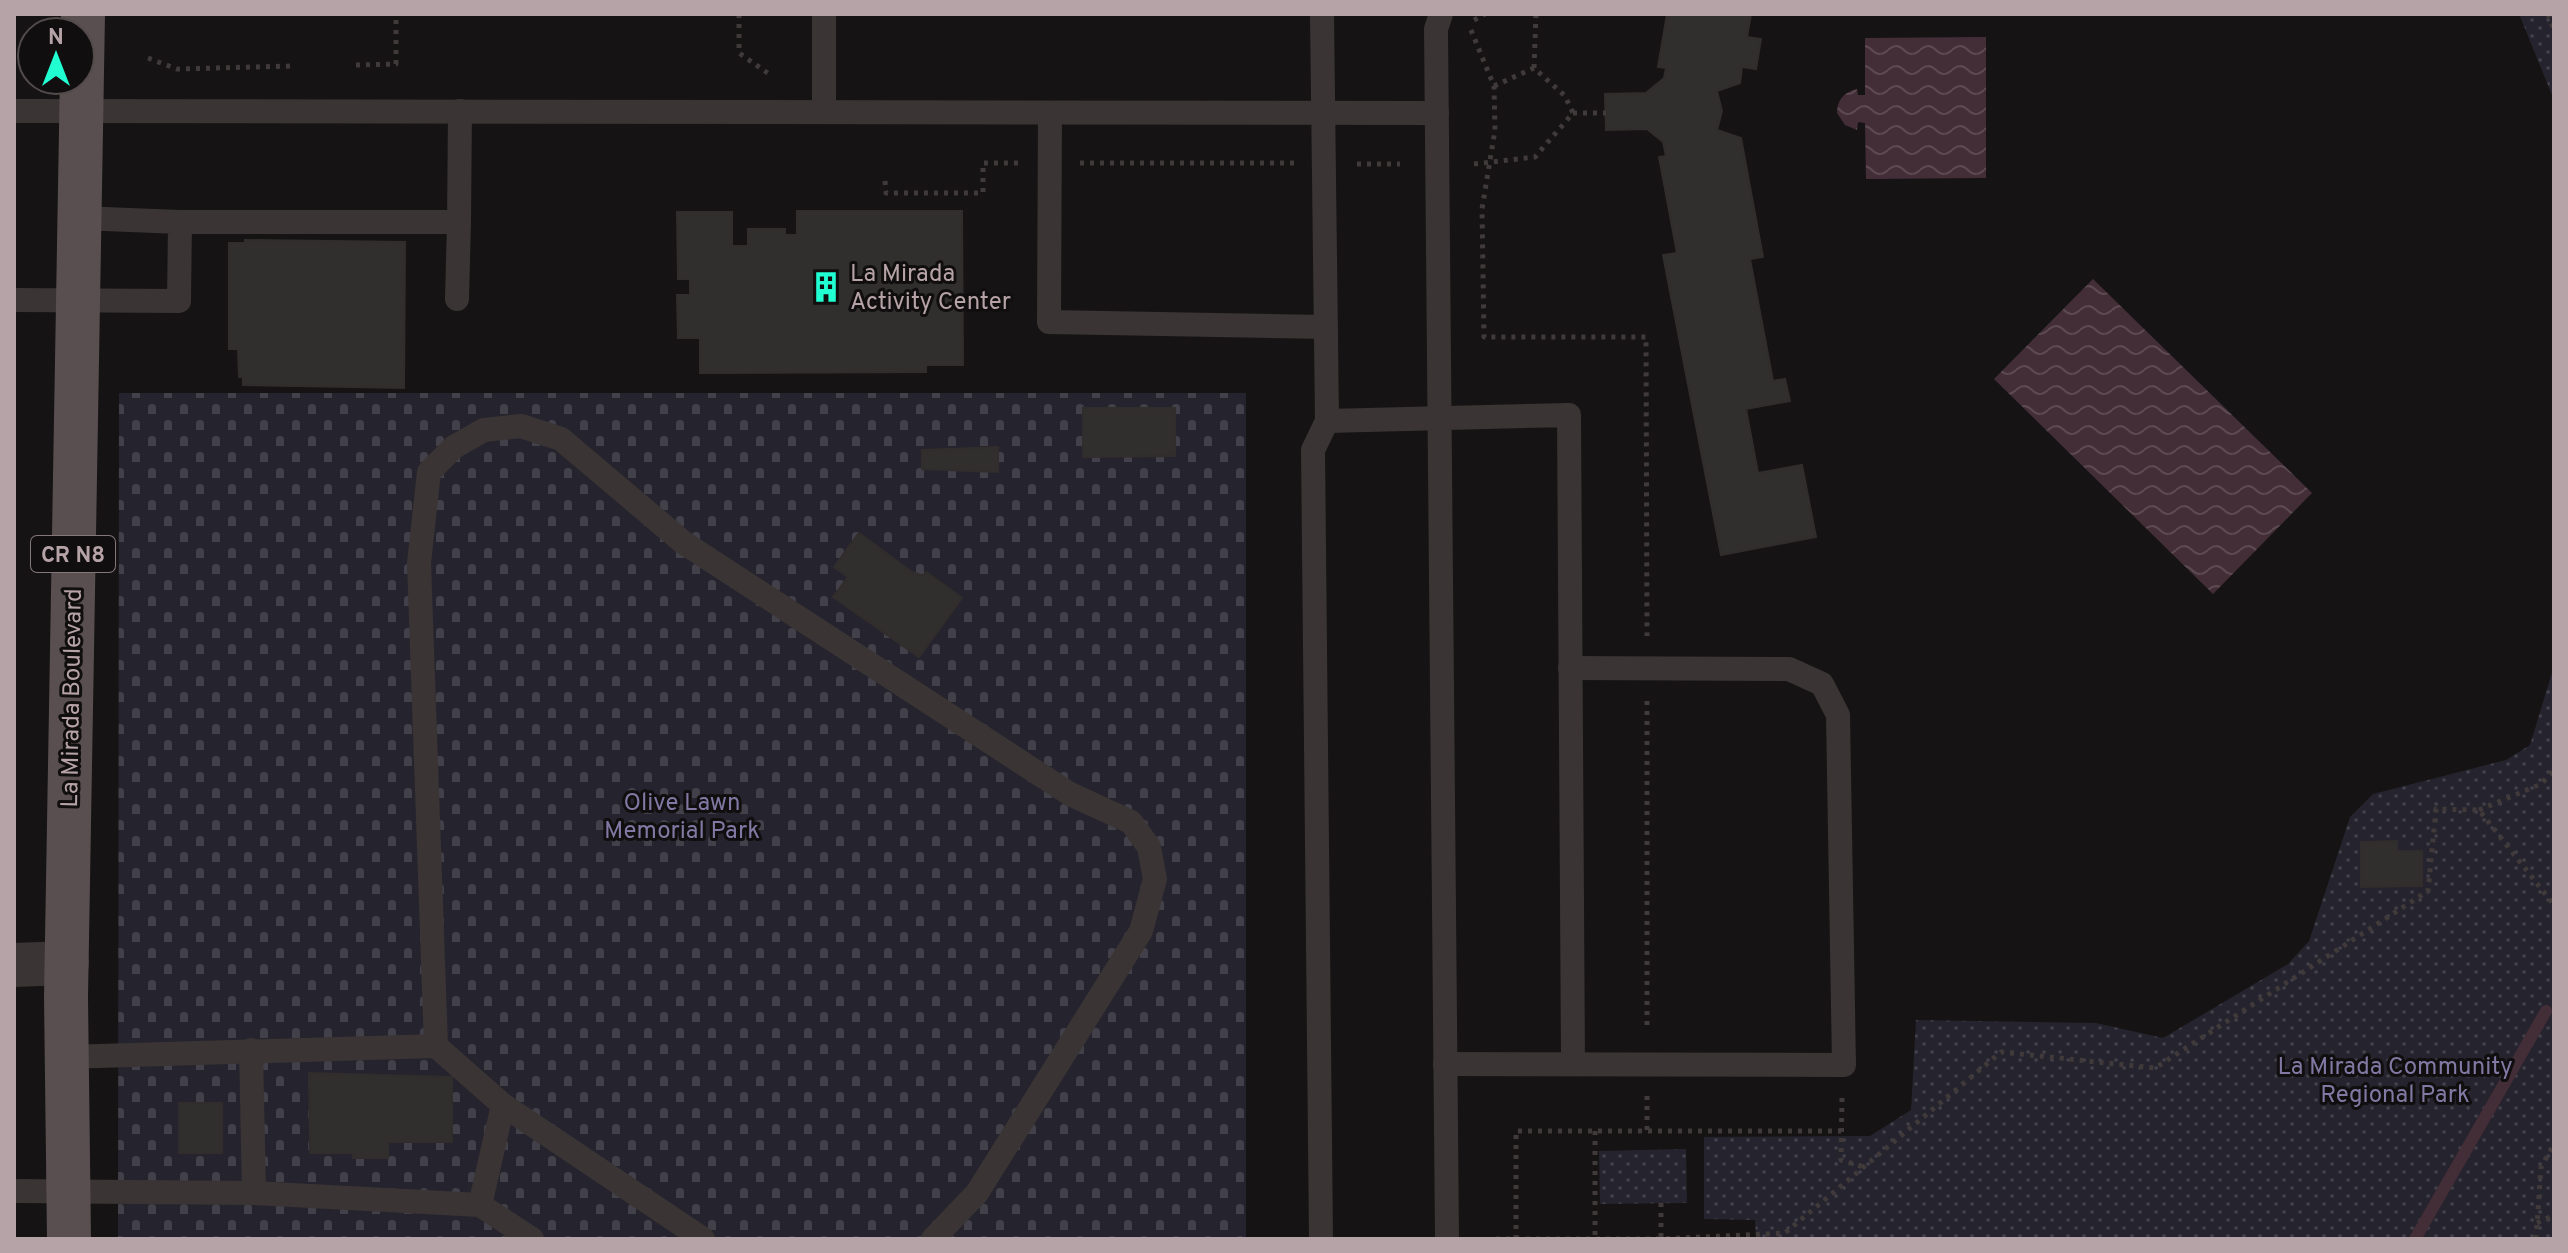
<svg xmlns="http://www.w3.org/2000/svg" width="2568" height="1253" viewBox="0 0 2568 1253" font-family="Overpass,sans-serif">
	<defs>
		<pattern id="cemetery-stones" width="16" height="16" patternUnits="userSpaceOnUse" patternTransform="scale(2)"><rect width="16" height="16" fill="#25232d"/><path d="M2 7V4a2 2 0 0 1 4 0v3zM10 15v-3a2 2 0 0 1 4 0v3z" fill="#424049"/></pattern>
		<pattern id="park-dots" width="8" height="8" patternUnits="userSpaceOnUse" patternTransform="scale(2)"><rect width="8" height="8" fill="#25232d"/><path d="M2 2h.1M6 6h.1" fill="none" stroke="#424049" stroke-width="1.8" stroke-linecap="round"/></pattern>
		<pattern id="water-waves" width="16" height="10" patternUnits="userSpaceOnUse" patternTransform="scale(2)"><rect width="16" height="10" fill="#432e38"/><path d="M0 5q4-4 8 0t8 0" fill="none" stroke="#5c4952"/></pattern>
	</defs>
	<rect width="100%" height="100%" fill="#151313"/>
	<path fill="url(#cemetery-stones)" d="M119,393h1127v846h-1128z"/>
	<g fill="url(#park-dots)">
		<path d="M2519,14h35v86z"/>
		<path d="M2554,666v573h-798l-1,-19 -51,-1v-82l166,-1 41,-26 5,-90 180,3 67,15 125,-74 21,-23 41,-124 23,-23 133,-34 24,-15z"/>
		<path d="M1686,1149l1,54 -87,1 -1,-53z"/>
	</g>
	<g fill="url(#water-waves)">
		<path d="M1986,37v141l-120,1 -1,-56 -7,-1 -1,8 -12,-5 -8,-12c0,-13 7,-21 20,-24l1,6h7v-57z"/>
		<path d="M2093,279l219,214 -99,101 -219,-215z"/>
	</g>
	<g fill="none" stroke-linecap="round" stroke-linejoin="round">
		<path stroke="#432e38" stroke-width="12" d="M2415,1239l131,-228"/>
	</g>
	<g fill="#312e2e" stroke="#312d2d" stroke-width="2">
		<path d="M1667,14h84l-4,23 14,2 -5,30 -14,-2 -2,16 -23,8 5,20 -5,19 24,8 22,119 -13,2 23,122 12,-2 5,22 -44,8 12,64 44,-8 14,72 -95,18 -58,-300 14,-2 -18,-96 7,-1 -3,-14 -16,-13 -41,1 -1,-36 41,-1 18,-15 2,-10 -8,-1z"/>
		<path d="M797,211h165l1,154h-37v7l-226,1v-35h-22l-1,-43h13v-16h-12l-1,-67h55v34h16v-17h37v6h12z"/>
		<path d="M245,240l160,2 -1,146 -161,-3v-8h-4l-1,-28h-9v-106h16z"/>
		<path d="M1083,408h92v48l-92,1z"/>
		<path d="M998,447v25l-76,-3v-19z"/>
		<path d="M859,533l53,39 11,4 3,-4 36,26 -43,59 -86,-60 15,-20 -14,-10z"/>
		<path d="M2397,841v10h25v35l-61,1v-45z"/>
		<path d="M309,1073l143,4v65h-64v16h-35v-5h-43z"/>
		<rect x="179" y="1103" width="43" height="50"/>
	</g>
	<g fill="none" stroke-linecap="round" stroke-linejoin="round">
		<g stroke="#413a3b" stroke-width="5" stroke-dasharray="4 6" stroke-linecap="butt">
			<path d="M739,14v39l30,21"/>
			<path d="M2548,14l6,16"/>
			<path d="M1474,20l11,-6"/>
			<path d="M1471,30l23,56 1,44 -13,79 2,128h162l1,299"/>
			<path d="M148,58l29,11 114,-3"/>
			<path d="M356,65l40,-1v-50"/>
			<path d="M1534,68l2,-54"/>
			<path d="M1494,86l40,-18 31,28 8,17"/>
			<path d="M1573,113h33"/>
			<path d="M1080,163h214"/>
			<path d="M1357,164h43"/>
			<path d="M1474,164l61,-7 38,-44"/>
			<path d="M885,181l1,12h97v-30h36"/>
			<path d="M1647,701v330"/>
			<path d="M2479,810l62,-26 13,-14"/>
			<path d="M1647,1096v35"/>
			<path d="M1842,1098l-1,62 23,7"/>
			<path d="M1595,1131v108"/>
			<path d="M1661,1203v36"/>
			<path d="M2537,1223l17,-8"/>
			<path d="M1496,1239h165l124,-6 216,-181 154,16 273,-177 8,-82 43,1 75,95"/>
			<path d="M1516,1239v-108h325"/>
			<path d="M2536,1239l5,-72 13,-23"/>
		</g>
		<g stroke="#3a3434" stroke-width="24">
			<path d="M824,14v98"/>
			<path d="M1441,14l-5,15 11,1210"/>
			<path d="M14,111l1423,2"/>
			<path d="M1050,113l-1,209 276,5"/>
			<path d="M180,222h279l1,-111"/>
			<path d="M457,299l2,-77"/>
			<path d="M14,300l165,1 1,-79 -101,-4"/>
			<path d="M1327,421l242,-6 4,649"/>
			<path d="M436,1046l-17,-483 10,-91 25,-25 30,-17 37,-4 40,13 123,104 386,251 61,28 18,25 6,32 -14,52 -164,262 -44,46"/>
			<path d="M251,1050l3,143"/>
			<path d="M66,1057l370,-11 67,59 200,134"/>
			<path d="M1445,1064l399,1 -6,-350 -16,-31 -33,-15 -219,-1"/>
			<path d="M14,1191l240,2 226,12 52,34"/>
			<path d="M480,1205l23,-100"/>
			<path d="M1321,1239l-8,-789 14,-29 -5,-407"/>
		</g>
		<path stroke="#3a3434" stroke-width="44" d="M14,965l53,-2"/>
		<path stroke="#594f50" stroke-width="44" d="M69,1239l-3,-242 17,-983"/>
	</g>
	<defs>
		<symbol id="building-bare" viewBox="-9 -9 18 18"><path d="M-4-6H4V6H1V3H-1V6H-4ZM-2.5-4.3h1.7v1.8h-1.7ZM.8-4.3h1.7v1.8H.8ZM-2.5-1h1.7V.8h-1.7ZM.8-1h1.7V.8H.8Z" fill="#21ffd2" stroke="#100e0e" stroke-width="2.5" paint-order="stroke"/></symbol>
	</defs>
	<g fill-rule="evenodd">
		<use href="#building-bare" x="804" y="265" width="44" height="44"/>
	</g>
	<g text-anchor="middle" stroke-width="6" stroke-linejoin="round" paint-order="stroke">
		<rect fill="#100e0e" stroke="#847679" stroke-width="2" x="31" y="536" width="84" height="36" rx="6"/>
		<g font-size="22" font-weight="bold" fill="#b6a3a7">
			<text x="73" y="562">CR N8</text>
		</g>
		<g font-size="24" fill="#b6a3a7" stroke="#100e0e" text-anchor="start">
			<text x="850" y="281">La Mirada<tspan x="850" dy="28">Activity Center</tspan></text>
		</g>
		<g font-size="24" fill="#b6a3a7" stroke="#100e0e">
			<text transform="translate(71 698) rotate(-89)" y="8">La Mirada Boulevard</text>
		</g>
		<g font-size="24" fill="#8179a3" stroke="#100e0e">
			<text x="682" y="810">Olive Lawn<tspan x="682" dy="28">Memorial Park</tspan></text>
			<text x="2395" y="1074">La Mirada Community<tspan x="2395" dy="28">Regional Park</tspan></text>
		</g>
	</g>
	<rect width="2568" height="1253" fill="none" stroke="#b6a3a7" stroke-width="32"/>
	<g transform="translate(56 56)"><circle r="38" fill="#100e0e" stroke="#524a4b" stroke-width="2"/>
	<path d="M0-6L14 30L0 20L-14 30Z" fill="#21ffd2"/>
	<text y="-12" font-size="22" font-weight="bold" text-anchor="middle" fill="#b6a3a7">N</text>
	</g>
</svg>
